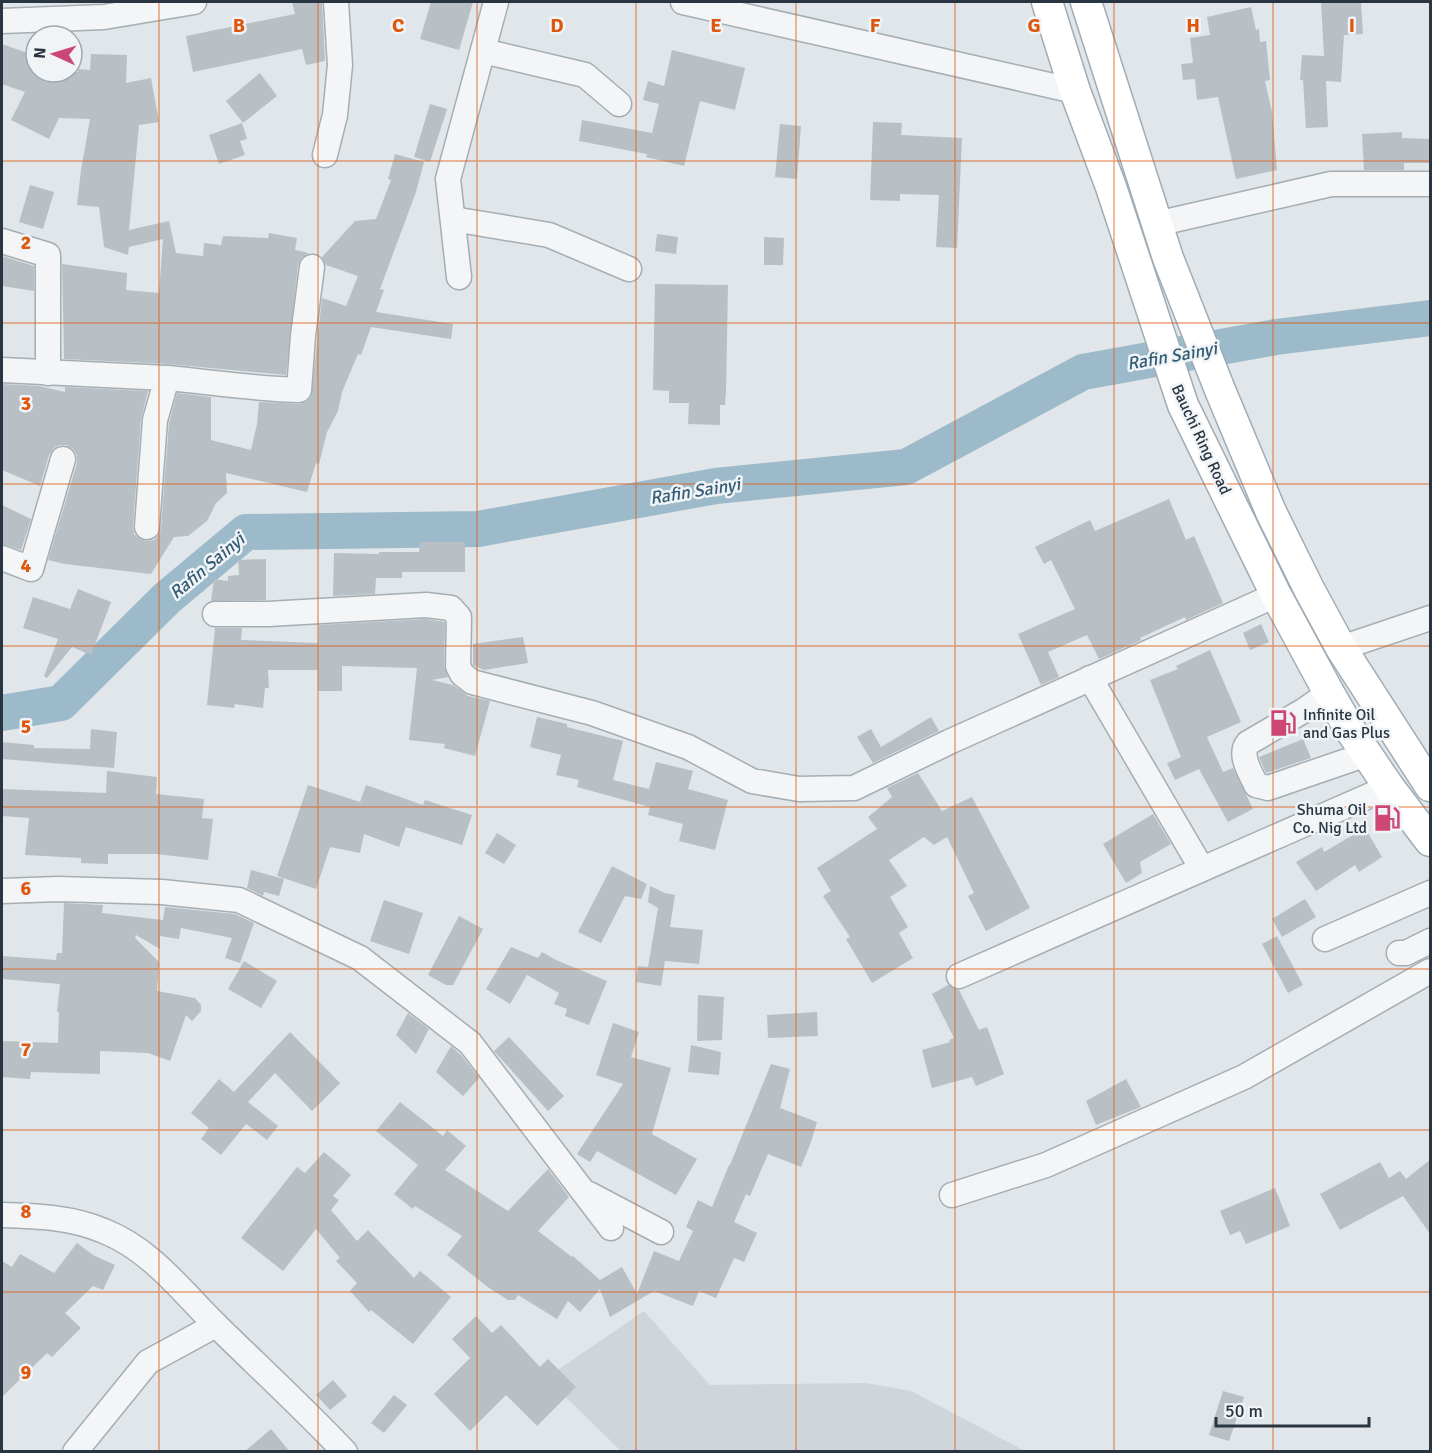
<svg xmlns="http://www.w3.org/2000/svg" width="1432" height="1453" viewBox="0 0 1432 1453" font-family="Signika,sans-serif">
	<rect width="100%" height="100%" fill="#e0e6e9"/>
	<path fill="#cfd5db" d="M644,1311l66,74 156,-2 45,8 114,60h-404l-75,-73z"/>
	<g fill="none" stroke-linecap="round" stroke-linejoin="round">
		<path stroke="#9cbac9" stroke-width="36" d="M2,713l59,-10 106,-105 79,-66 232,-3 238,-43 190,-19 177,-95 193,-35 154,-19"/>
	</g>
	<g fill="#b8c0c6">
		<path d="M292,2h30l3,59 -19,4 -4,-16 -109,23 -7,-36 109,-22z"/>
		<path d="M431,2h42l-14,48 -39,-11z"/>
		<path d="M1321,2h40l2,32 -19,1 -3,47 -15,-1 2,46 -22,1 -3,-48h-3l2,-25 22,1z"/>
		<path d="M1251,7l5,23 3,-1 1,13 6,-1 4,39 -5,1 7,31 5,58 -41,9 -18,-82 -21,3 -2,-21 -12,1 -2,-16 12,-1 -3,-25 20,-3 -3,-18z"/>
		<path d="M2,44l34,12v16h42v-3l12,1 1,-16 36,1 -1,28 25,-5 8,44 -20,3 -10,105 40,-9 7,32 27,3 1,-13 17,2 2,-9 45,2 1,-5 28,5 -2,12 14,3 -8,5 -3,7 -12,110 -118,-11 -104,-5 -2,-95 65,9 -1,17 33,3 4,-54 -34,8 -1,8 -24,-8 -5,-40 -22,-2 4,-35 9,-51 -31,-1 -10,21 -38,-19 14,-28 -23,-8z"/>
		<path d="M672,50l73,18 -10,42 -35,-9 -16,65 -38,-9 1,-3 -68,-13 3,-21 70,13 7,-29 -16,-4 5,-19 16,5z"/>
		<path d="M260,73l17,23 -34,27 -17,-22z"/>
		<path d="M430,104l17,5 -17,53 -16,-5z"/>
		<path d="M873,122l29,1 -1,12 61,3 -5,110 -21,-1 3,-52 -39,-1v7l-30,-1z"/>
		<path d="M242,123l5,16 -7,2 5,14 -26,9 -10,-29z"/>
		<path d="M780,124l21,2 -4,53 -22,-2z"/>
		<path d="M1402,132v6l29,1v24h-27v7h-40l-2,-36z"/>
		<path d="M395,154l29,8 -8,30 -36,97 4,1 -8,22 77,12 -2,15 -80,-12 -10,28 -3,-1 -16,38 -4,19 -11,21 -8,32 -3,-1 -9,29 -81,-19 1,20 -11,10 -9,18 -19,15 -14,1 -23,37 -86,-10 -17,-4 29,-97v-8l-4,-6 -7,-4h-6l-6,3 -5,7 -9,31 -38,-16v-86l37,2 26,6v-5l83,4 -7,28 -8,107 1,8 6,5 7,2 7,-1 5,-6 2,-6 8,-105 8,-30 34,4v43l40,10 6,-26 2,-22 40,2 7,-2 5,-5 11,-99 24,8 12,-30 -32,-11 -4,-8 33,-36 21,-2 15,-39 -3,-1z"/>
		<path d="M30,185l24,7 -11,37 -24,-7z"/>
		<path d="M657,234l21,3 -2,17 -21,-3z"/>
		<path d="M764,237l20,1 -1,27h-19z"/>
		<path d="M2,256l32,10v25l-32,-5z"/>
		<path d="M655,284l73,1 -2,107 -1,13h-5v20l-32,-1 1,-21h-20v-12l-16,-1z"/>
		<path d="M1169,499l17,41 8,-4 29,67 -37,17 -1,-3 -45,21 1,2 -42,19 -12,-24 -39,17 11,25 -18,8 -23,-51 57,-25 -24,-49 -7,4 -9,-17 55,-27 5,11z"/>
		<path d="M2,505l29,14 -10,31 -19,-6z"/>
		<path d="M420,542h45v30h-63v6h-26l-1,16 -42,2 1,-43 45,1v-2h40z"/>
		<path d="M266,559v41l-55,1 3,-22 14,2v-5l11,-1 -1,-15z"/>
		<path d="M78,589l33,13 -20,53 -19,-8 -25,31 -3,-2 14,-37 -35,-11 10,-31 37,12z"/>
		<path d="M426,619l19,3 -1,44 4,11 -16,3 21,5 15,11 22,5 -15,55 -31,-8 1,-4 -36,-4 8,-72 -75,-2v25h-24v-21h-50l1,18h-4l-2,20 -28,-4 -1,4 -27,-3 8,-77h27l-1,12 77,3 1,-18z"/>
		<path d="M1261,624l8,18 -19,8 -7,-17z"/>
		<path d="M523,637l5,26 -44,7 -11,-5v-21z"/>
		<path d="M1210,650l31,72 -34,15 16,35 10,-4 20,41 -25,13 -29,-53 -24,11 -8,-17 14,-6 -31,-77 28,-11 -2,-3z"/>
		<path d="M537,717l30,7v3l56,14 -10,39 36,9 7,-27 37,9 -5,18 40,11 -13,50 -36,-9 4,-17 -35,-9 2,-8 -73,-20 2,-7 -23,-5 5,-20 -31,-8z"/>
		<path d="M931,717l8,14 -66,32 -16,-26 14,-8 10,18z"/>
		<path d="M91,729l26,3 -3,36 -112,-9v-17l32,3v3l56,1z"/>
		<path d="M1303,739l8,19 -45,15 -7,-16z"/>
		<path d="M107,771l50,6 -1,17 48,5 -2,19 11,1 -5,41 -51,-6h-49v10l-27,-1v-5l-56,-3 4,-37 -27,-2v-27l104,4z"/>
		<path d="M918,773l24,38 30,-14 58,111 -44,23 -18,-35 6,-3 -27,-56 -13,8 -10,-8 -35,23 18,26 -17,11 18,30 -9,6 14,25 -41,25 -26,-44 4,-2 -27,-41 8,-5 -14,-23 60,-39 -9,-12 24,-20 -5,-9z"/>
		<path d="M308,785l52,17 6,-17 57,20 2,-5 47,15 -10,30 -56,-18 -7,20 -35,-13 -4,19 -30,-6 -14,42 -39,-13z"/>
		<path d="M1153,814l18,30 -31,18 2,11 -16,10 -23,-39z"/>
		<path d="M1365,828l17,29 -23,15 -4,-7 -39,26 -20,-29 26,-15 2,5z"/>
		<path d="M497,833l19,12 -12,19 -19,-11z"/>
		<path d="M612,866l35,18 -6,15 -16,-3 -24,47 -23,-11z"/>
		<path d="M251,870l33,9 -5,17 -15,-4 -1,4 -16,-8z"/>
		<path d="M650,886l15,7 10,2 -5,32 33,3 -4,34 -34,-3 -4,25 -25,-4 2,-16 10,1 10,-59 -10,-6z"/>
		<path d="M1305,899l11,18 -34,20 -10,-18z"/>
		<path d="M384,900l39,13 -14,41 -39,-13z"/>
		<path d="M64,903l39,2 -1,8 61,7 2,-13 70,7 19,9 -14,40 -15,-5 7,-20 -51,-10 -2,11 -19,-3v13l-24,-14 -1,3 24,24 -2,29 38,7 6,7v6l-9,10 -6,-6 -16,46 -22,-8 -48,-2v23l-69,-2 -1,7 -28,-2v-36l56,2 1,-31h-2l3,-28 -58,-5v-23l54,4 1,-7h5z"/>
		<path d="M459,916l24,13 -30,56h-7l-18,-10z"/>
		<path d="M1277,936l26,49 -15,8 -26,-49z"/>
		<path d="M511,947l27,11 4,-6 14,8 51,21 -18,44 -24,-9 2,-7 -13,-5 5,-11 -32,-18 -17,29 -24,-15z"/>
		<path d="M244,961l33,20 -16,27 -33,-19z"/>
		<path d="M948,985l11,5 20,40 8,-3 17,47 -28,12 -4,-9 -40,11 -10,-38 28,-8 -1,-2 5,-2 -22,-44z"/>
		<path d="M698,995l26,2 -2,43 -25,1z"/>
		<path d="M817,1012l1,24 -50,2 -1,-23z"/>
		<path d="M408,1013l21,16 -13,25 -20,-19z"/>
		<path d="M613,1023l26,9 -8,25 40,11 -19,66 45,25 -21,36 -79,-44 -7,11 -13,-8 46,-70 -27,-9z"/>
		<path d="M290,1032l50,51 -28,28 -37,-38 -27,29 30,24 -11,14 -21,-16 -25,31 -20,-16 8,-11 -18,-15 28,-34 15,13z"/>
		<path d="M509,1037l55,59 -16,15 -54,-60z"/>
		<path d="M691,1045l30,7 -2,23 -31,-3z"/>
		<path d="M451,1046l11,10 17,22 -16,18 -27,-24z"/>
		<path d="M771,1064l19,5 -10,39 37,14 -6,20 -10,25 -33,-13 -18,42 -4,-2 -12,28 23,11 -13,29 -10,-4 -18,40 -17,-7 -6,15 -39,-15 -44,26 -10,-28 -20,23 -12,-11 -11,18 -39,-24 -3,5h-7l-19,-12 -42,-33 15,-19 -47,-30 -2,3 -19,-15 24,-29 -42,-34 24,-29 43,34 4,-6 19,16 -21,24 63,41 40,-42 21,28 -31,34 34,26 1,-1 27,24 22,-13 15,27 17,-43 25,10 14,-30 -7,-4 12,-27 14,7 17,-42h1z"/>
		<path d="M1126,1079l15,28 -45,18 -10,-24z"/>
		<path d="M324,1152l27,23 -18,21 6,4 -8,10 26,31 11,-11 46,48 6,-7 31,26 -38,47 -42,-34 -2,2 -19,-21 7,-8 -21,-22 4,-3 -24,-29 -33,42 -42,-33 56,-71 8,6z"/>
		<path d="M1431,1159v76l-28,-39 -63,34 -20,-36 60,-32 9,16 11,-7 6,8z"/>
		<path d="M1275,1188l15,38 -44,18 -6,-13 -10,4 -10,-24z"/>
		<path d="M77,1243l16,12 22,10 -12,25 -10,-4 -28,27 16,15 -29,29 -5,-4 -45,44v-136l10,6 8,-13 34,19z"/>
		<path d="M476,1316l16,17 9,-8 39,42 8,-8 28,28 -39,39 -31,-31 -36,36 -36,-37 36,-36 -18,-19z"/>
		<path d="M333,1380l14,16 -17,14 -14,-15z"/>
		<path d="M1223,1391l21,6 -15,44 -20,-6z"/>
		<path d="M394,1395l13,10 -23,28 -13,-10z"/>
		<path d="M271,1429l19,23h-46z"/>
	</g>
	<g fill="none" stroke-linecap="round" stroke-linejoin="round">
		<defs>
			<g id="minor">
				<path d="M683,2l392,89"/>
				<path d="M2,21l102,-4 90,-15"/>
				<path d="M483,51l102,24 34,29"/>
				<path d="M325,155l10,-40 5,-50 -4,-63"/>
				<path d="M453,219l96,16 80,34"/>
				<path d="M1156,224l175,-40h99"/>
				<path d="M2,241l46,14v118"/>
				<path d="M459,277l-11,-98 48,-177"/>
				<path d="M2,370l165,8 -12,42 -8,107"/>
				<path d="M167,378c44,4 88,11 132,12l4,-54 9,-69"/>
				<path d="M2,558l29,11 32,-110"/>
				<path d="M215,614h53l158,-9 25,3 8,9 -1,49 4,8 10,8 120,31 96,34 64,34 47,8 55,-1 95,-46 327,-147"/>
				<path d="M1341,648l89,-30"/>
				<path d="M1090,678l112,191"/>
				<path d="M1329,693l-26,18 -55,32c-10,12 3,30 8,42l12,3 99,-34"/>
				<path d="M2,891l56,-2 104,3 77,8 121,58 110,85 141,185"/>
				<path d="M1325,939l105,-46"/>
				<path d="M1399,953h7l24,-12"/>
				<path d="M959,976l430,-189"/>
				<path d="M589,1194l72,38"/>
				<path d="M952,1195l94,-30 198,-88 186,-106"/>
				<path d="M2,1215c35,1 69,2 102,16 48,19 79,62 114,96 43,42 86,82 127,125"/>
				<path d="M75,1452l73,-90 68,-37"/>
			</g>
			<g id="major">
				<path d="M1047,2l28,89 36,96 72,218 93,190 53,98 20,35 40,59 41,54"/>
				<path d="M1086,2l82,256 52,132 51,122 38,77 32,59 89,138"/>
			</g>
		</defs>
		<use href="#minor" stroke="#a5aeb3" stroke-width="27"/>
		<use href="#major" stroke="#a0acb5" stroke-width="33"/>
		<use href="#minor" stroke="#f3f5f7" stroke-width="24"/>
		<use href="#major" stroke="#fff" stroke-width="30"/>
	</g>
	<path fill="none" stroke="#de570f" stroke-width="1.5" stroke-opacity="0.55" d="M159,2v1450M318,2v1450M477,2v1450M636,2v1450M796,2v1450M955,2v1450M1114,2v1450M1273,2v1450M2,161h1428M2,323h1428M2,484h1428M2,646h1428M2,807h1428M2,969h1428M2,1130h1428M2,1292h1428"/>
	<defs>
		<symbol id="fuel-bare" viewBox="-9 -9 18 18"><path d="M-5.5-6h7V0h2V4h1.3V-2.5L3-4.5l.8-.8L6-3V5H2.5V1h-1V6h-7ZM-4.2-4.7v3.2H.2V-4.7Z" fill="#cd4774" stroke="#f0f4f7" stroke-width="2.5" paint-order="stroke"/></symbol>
	</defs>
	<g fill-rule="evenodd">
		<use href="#fuel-bare" x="1264" y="704" width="38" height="38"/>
		<use href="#fuel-bare" x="1368" y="799" width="38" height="38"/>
	</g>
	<g text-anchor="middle" stroke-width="5" stroke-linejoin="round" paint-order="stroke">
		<g font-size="16" fill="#293641" stroke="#f0f4f7">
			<text transform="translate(1202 439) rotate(65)" y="6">Bauchi Ring Road</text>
		</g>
		<g font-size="16" fill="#293641" stroke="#f0f4f7" text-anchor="start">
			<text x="1303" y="720">Infinite Oil<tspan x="1303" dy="18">and Gas Plus</tspan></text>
			<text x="1367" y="815" text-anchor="end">Shuma Oil<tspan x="1367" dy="18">Co. Nig Ltd</tspan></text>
		</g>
		<g font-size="18" font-style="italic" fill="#345c74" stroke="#f0f4f7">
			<text transform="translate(1172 356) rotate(-10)" y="6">Rafin Sainyi</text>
			<text transform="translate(695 491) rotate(-9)" y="6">Rafin Sainyi</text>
			<text transform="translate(207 566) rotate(-40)" y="6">Rafin Sainyi</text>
		</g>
	</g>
	<g font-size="20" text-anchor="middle" font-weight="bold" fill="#de570f" stroke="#f0f4f7" stroke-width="5" stroke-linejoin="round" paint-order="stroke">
		<text x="239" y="32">B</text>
		<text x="398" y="32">C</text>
		<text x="557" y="32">D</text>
		<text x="716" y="32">E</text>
		<text x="875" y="32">F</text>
		<text x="1034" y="32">G</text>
		<text x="1193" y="32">H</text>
		<text x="1352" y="32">I</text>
		<text x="26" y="249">2</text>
		<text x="26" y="410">3</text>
		<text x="26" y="572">4</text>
		<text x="26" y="733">5</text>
		<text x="26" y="895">6</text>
		<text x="26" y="1056">7</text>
		<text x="26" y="1218">8</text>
		<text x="26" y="1379">9</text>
	</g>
	<rect width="1432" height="1453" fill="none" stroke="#293641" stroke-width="6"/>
	<g transform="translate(54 54) rotate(274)"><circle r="28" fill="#f0f4f7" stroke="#a0a8ae" stroke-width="1.5"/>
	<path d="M0-4.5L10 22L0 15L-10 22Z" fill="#cd4774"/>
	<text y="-9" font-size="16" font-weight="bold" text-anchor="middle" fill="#293641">N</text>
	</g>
	<path d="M1216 1417v9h153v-9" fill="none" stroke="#293641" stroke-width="3"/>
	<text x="1225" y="1417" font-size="18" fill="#293641" stroke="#f0f4f7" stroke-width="4.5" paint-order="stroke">50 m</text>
</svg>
